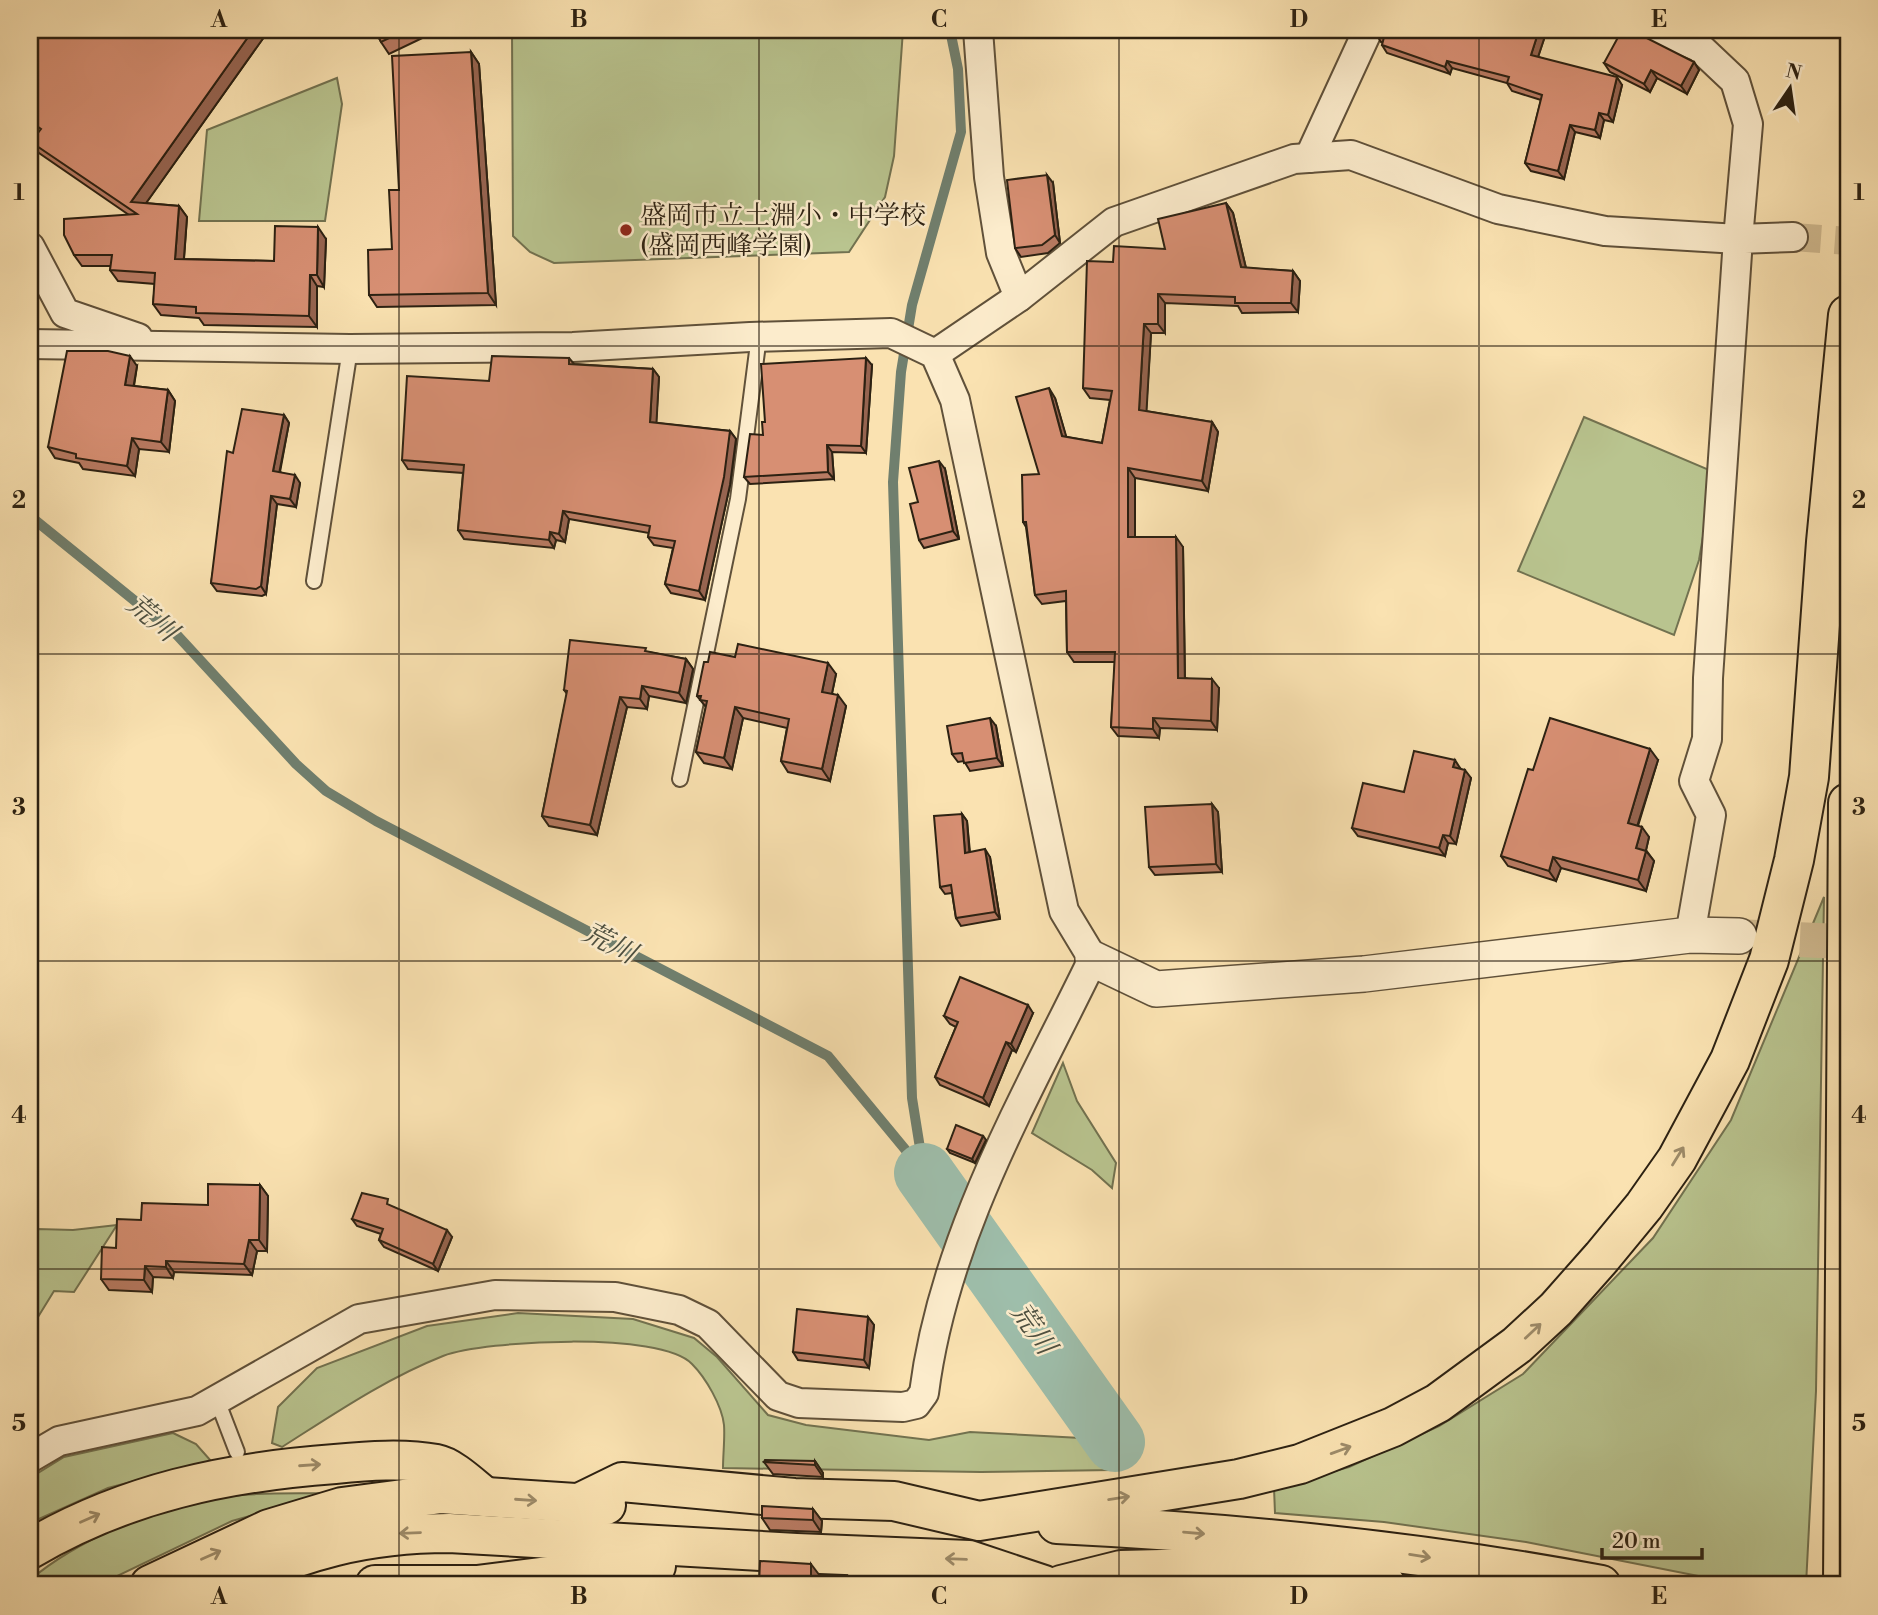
<svg xmlns="http://www.w3.org/2000/svg" width="1878" height="1615" viewBox="0 0 1878 1615" font-family="'Libre Bodoni','Noto Serif JP',serif">
	<rect width="100%" height="100%" fill="#fae2b1"/>
	<filter id="stains"><feTurbulence type="fractalNoise" baseFrequency=".00286" numOctaves="4"/><feColorMatrix values="0 0 0 0 .2 0 0 0 0 .09 0 0 0 0 .02 0 0 0 .5 -.17"/></filter>
	<radialGradient id="worn" r=".72"><stop offset=".6" stop-color="#630" stop-opacity="0"/><stop offset="1" stop-color="#630" stop-opacity=".3"/></radialGradient>
	<g fill="#b9c48f" stroke="#727250" stroke-width="2">
		<path d="M512,30h391l-9,126 -9,41 -36,55 -295,11 -24,-11 -17,-16z"/>
		<path d="M337,78l5,26 -17,117h-126l8,-91z"/>
		<path d="M1584,417l130,55 -15,88 -25,75 -156,-64z"/>
		<path d="M1824,897l-8,494 -10,194h-62l-218,-43 -142,-20 -109,-9 -1,-25 75,-21 90,-41 84,-52 130,-136 78,-118z"/>
		<path d="M1063,1063l14,38 39,62 -4,25 -20,-18 -60,-37z"/>
		<path d="M117,1225l-43,67 -20,-1 -24,39v-32l8,-69 35,1z"/>
		<path d="M518,1313l115,6 61,19 23,19 51,58 38,10 123,15 41,-8 129,7 12,31 -130,2 -258,-4c0,-14 2,-29 1,-43 -2,-19 -18,-47 -32,-61 -32,-33 -206,-24 -249,-8 -58,23 -109,58 -161,91l-10,-4 6,-36 39,-39 110,-42z"/>
		<path d="M173,1433l23,11 15,17 -103,27 -78,35v-45l34,-21z"/>
		<path d="M332,1493l-100,28 -115,55 -9,9h-78v-5c46,-39 124,-73 184,-82 38,-6 80,-4 118,-5z"/>
	</g>
	<g fill="none" stroke-linecap="round" stroke-linejoin="round">
		<g stroke="#707f6e" stroke-width="10">
			<path d="M30,516l147,119 119,129 30,27 50,30 452,235 95,115"/>
			<path d="M924,1173l-12,-75 -19,-616 8,-110 11,-67 49,-173 -3,-63 -8,-39"/>
		</g>
		<path stroke="#9ebeab" stroke-width="60" d="M924,1173l191,269"/>
		<path stroke="#d1bb91" stroke-width="28" stroke-dasharray="28 14" stroke-linecap="butt" d="M1793,237l55,4"/>
		<path stroke="#d1bb91" stroke-width="35" stroke-dasharray="35 18" stroke-linecap="butt" d="M1747,937l101,5"/>
		<defs>
			<g id="service">
				<path d="M314,581l36,-232"/>
				<path d="M680,779l58,-280 21,-163"/>
				<path d="M217,1400l20,52"/>
			</g>
			<g id="minor">
				<path d="M1309,158l59,-128"/>
				<path d="M30,247l35,66 73,25"/>
				<path d="M1019,297l95,-75 180,-63 57,-4 147,54 107,22 133,8 10,-115 -13,-43 -36,-34 -40,-17"/>
				<path d="M30,344l320,5 223,-2 177,-10 141,-4 44,21 20,46 109,511 29,48c-68,140 -149,277 -169,434l-8,11 -13,3 -104,-4 -21,-7 -70,-72 -29,-14 -64,-13 -120,-2 -136,24 -162,92 -138,30 -29,17"/>
				<path d="M935,354l84,-57 -18,-44 -12,-76 -11,-147"/>
				<path d="M1690,935l21,-120 -17,-34 13,-42 1,-61 30,-439 55,-2"/>
			</g>
			<path id="tertiary" d="M1093,959l63,30 208,-15 326,-39 49,1"/>
			<g id="motorway">
				<path d="M579,1503l43,-21 172,16 100,3 85,20 260,-42 61,-15 93,-37 45,-24 79,-58 39,-36 46,-52 42,-51 33,-47 53,-99 39,-100 25,-100 15,-83 17,-235 22,-227"/>
				<path d="M1057,1524c182,9 365,27 544,61"/>
				<path d="M30,1549c96,-56 195,-77 305,-85 32,-3 69,-6 101,0 16,3 36,23 49,33"/>
				<path d="M866,1581l61,4"/>
				<path d="M150,1585l119,-56 73,-22 99,-13 165,11"/>
				<path d="M227,1585c75,-34 138,-52 222,-52l347,20 173,7 75,25"/>
				<path d="M375,1585h112"/>
				<path d="M477,1585l159,-20 20,1"/>
				<path d="M1061,1585l60,-15 82,-2 183,17"/>
				<path d="M1843,1585l5,-782"/>
			</g>
		</defs>
		<use href="#service" stroke="#60513a" stroke-width="18"/>
		<use href="#minor" stroke="#60513a" stroke-width="32"/>
		<use href="#tertiary" stroke="#60513a" stroke-width="38"/>
		<use href="#motorway" stroke="#2c2112" stroke-width="42"/>
		<use href="#service" stroke="#fceccc" stroke-width="14"/>
		<use href="#minor" stroke="#fceccc" stroke-width="28"/>
		<use href="#tertiary" stroke="#fceccc" stroke-width="35"/>
		<use href="#motorway" stroke="#fae2b1" stroke-width="38"/>
	</g>
	<g fill="#b97b63" stroke="#2c2112" stroke-width="2">
		<path d="M30,30h239l-123,173 33,3 8,11 -3,42 90,2 52,-22 -2,48 -7,-1v41l-113,-2 -5,-7 -38,-3 -8,-11 2,-20 -37,-3 -8,-11 1,-4h-29l-8,-11 55,-40 -90,-62 -8,-11 7,-9 -8,-6v-25l2,-4 -2,-3z"/>
		<path d="M375,30h64l-50,24 -8,-12z"/>
		<path d="M1466,30h81l-9,27 84,28 -9,37 -9,-2 -4,18 -25,-6 -11,47 -33,-8 -6,-8 16,-63 -29,-9 -5,-8 -55,-15 -2,6 -63,-21 -5,-8 1,-3h-2l-5,-8 89,-1z"/>
		<path d="M471,52l8,12 17,241 -119,2 -8,-12 23,-46 7,-59z"/>
		<path d="M1694,62l5,8 -12,24 -30,-16 -7,14 -40,-20 -6,-9z"/>
		<path d="M1053,183l7,60 -12,10 -27,4 -6,-9z"/>
		<path d="M1226,203l7,10 13,55 47,3 7,10 -2,31 -56,1 -4,-7 -73,-3v30h-14l-5,78 66,11 6,10 -10,59 -73,-13v59l48,10 2,131 34,10 -2,42 -57,-2 -1,10 -41,-2 -7,-9 4,-65h-41l-7,-10 -1,-51 -24,3 -7,-9 -9,-68 -3,-5 16,-48 16,-76 11,39 36,6 8,-43 -20,-2 -7,-10 30,-126 52,-13z"/>
		<path d="M569,358l5,6 79,5 6,8 -3,46 74,8 6,8 -6,46 -25,115 -34,-7 -6,-9 8,-36 -19,-3 -6,-8 1,-4 -80,-14 -4,23 -9,-2 -2,8 -90,-9 -6,-9 5,-57 -55,-4 -6,-9 87,-79z"/>
		<path d="M872,365l-6,88 -34,-1 2,27 -84,5 -6,-7 19,-42 2,-13z"/>
		<path d="M137,366l-3,20 34,4 7,11 -6,51 -30,-3 -4,27 -52,-7 -4,-6 -24,-5 -7,-11z"/>
		<path d="M284,415l5,8 -9,49 20,11 -4,24 -19,-3 -11,90 -4,2 -45,-5 -6,-8 22,-130z"/>
		<path d="M945,469l14,70 -35,9 -5,-8 -1,-38z"/>
		<path d="M648,652l38,7 7,10 -7,34 -37,-7 -2,13 -20,-2 -30,128 -48,-9 -7,-10 25,-122 -3,-4z"/>
		<path d="M735,657l101,17 -4,19 14,13 -16,75 -42,-9 -7,-11 6,-33 -44,-10 -11,51 -28,-6 -8,-11 10,-45 -9,-11 11,-34z"/>
		<path d="M996,726l7,40 -33,5 -6,-10 -6,1 -6,-8z"/>
		<path d="M1658,760l-20,66 11,11 -3,13 8,11 -8,30 -85,-23 -5,13 -48,-15 -7,-10 32,-86z"/>
		<path d="M1460,768l11,10 -15,66 -8,-1 -3,13 -87,-20 -6,-8 52,-36z"/>
		<path d="M1212,804l6,8 4,60 -67,3 -6,-8z"/>
		<path d="M962,814l5,7 3,31 20,5 10,62 -39,7 -5,-8 -4,-25 -7,1 -5,-7z"/>
		<path d="M1033,1013l-17,39 -4,-2 -23,56 -49,-21 -5,-8 21,-50 -6,-3 -6,-8z"/>
		<path d="M983,1136l3,4 -11,23 -25,-10 -3,-4z"/>
		<path d="M260,1185l8,11 -1,55h-10l-5,24 -78,-3 -1,6 -20,-1 -1,15 -43,-2 -8,-11 15,-31 25,-28 67,-15z"/>
		<path d="M393,1207l59,30 -14,34 -54,-24 -5,-7 2,-6 -24,-8 -5,-7z"/>
		<path d="M868,1317l6,8 -5,43 -71,-8 -5,-8z"/>
		<path d="M815,1461l8,12v4l-50,-3 -9,-12z"/>
		<path d="M813,1509l9,12 -1,11 -51,-2 -8,-12z"/>
	</g>
	<g fill="#966450" stroke="#2c2112" stroke-width="2">
		<path d="M253,30h16l-130,183 -8,-11z"/>
		<path d="M1539,30h8l-11,33 -5,-8z"/>
		<path d="M471,52l8,12 17,241 -8,-12z"/>
		<path d="M1447,61l5,7 -2,6 -5,-7z"/>
		<path d="M1694,62l5,8 -12,24 -6,-8z"/>
		<path d="M1651,70l6,8 -7,14 -6,-8z"/>
		<path d="M1617,77l5,8 -9,37 -5,-7z"/>
		<path d="M1599,113l5,7 -4,18 -5,-8z"/>
		<path d="M1570,125l5,7 -11,47 -6,-8z"/>
		<path d="M1047,175l6,8 7,60 -5,-8z"/>
		<path d="M1226,203l7,10 15,64 -7,-10z"/>
		<path d="M179,206l8,11 -4,53 -8,-11z"/>
		<path d="M318,227l8,12 -2,48 -7,-12z"/>
		<path d="M1293,271l7,10 -2,31 -7,-9z"/>
		<path d="M310,275l7,11v41l-8,-11z"/>
		<path d="M1158,294l7,9v30l-7,-9z"/>
		<path d="M1144,324l7,9 -5,87 -7,-10z"/>
		<path d="M130,356l7,10 -5,29 -7,-10z"/>
		<path d="M866,358l6,7 -6,88 -5,-7z"/>
		<path d="M653,369l6,8 -3,54 -6,-9z"/>
		<path d="M1049,388l6,10 14,48 -7,-10z"/>
		<path d="M168,390l7,11 -6,51 -8,-10z"/>
		<path d="M284,415l5,8 -11,56 -5,-8z"/>
		<path d="M1212,422l6,10 -10,59 -6,-10z"/>
		<path d="M730,431l6,8 -6,46 -25,115 -6,-9z"/>
		<path d="M132,438l7,11 -4,27 -8,-10z"/>
		<path d="M827,445l5,7 2,27 -6,-7z"/>
		<path d="M939,461l6,8 14,70 -6,-8z"/>
		<path d="M1128,468l7,10v69l-7,-10z"/>
		<path d="M295,475l5,8 -4,24 -6,-8z"/>
		<path d="M271,496l6,8 -11,90 -5,-8z"/>
		<path d="M563,511l6,8 -4,23 -6,-8z"/>
		<path d="M550,532l6,8 -2,8 -5,-8z"/>
		<path d="M1176,537l7,10 2,141 -7,-10z"/>
		<path d="M686,659l7,10 -7,34 -7,-10z"/>
		<path d="M828,663l8,11 -6,29 -8,-11z"/>
		<path d="M1212,679l7,9 -2,42 -6,-9z"/>
		<path d="M642,686l7,10 -2,13 -7,-10z"/>
		<path d="M838,695l8,11 -16,75 -8,-12z"/>
		<path d="M620,697l7,10 -30,128 -7,-10z"/>
		<path d="M735,707l8,11 -11,51 -8,-11z"/>
		<path d="M990,718l6,8 7,40 -6,-8z"/>
		<path d="M1153,718l7,10 -1,10 -6,-9z"/>
		<path d="M1650,749l8,11 -23,73 -7,-10z"/>
		<path d="M1455,760l5,8 -1,7 -6,-8z"/>
		<path d="M1465,770l6,8 -15,66 -6,-8z"/>
		<path d="M1212,804l6,8 4,60 -6,-8z"/>
		<path d="M962,814l5,7 3,39 -5,-7z"/>
		<path d="M1642,827l7,10 -5,22 -8,-11z"/>
		<path d="M1443,835l5,8 -3,13 -6,-8z"/>
		<path d="M985,849l5,8 10,62 -5,-7z"/>
		<path d="M1646,851l8,10 -8,30 -8,-11z"/>
		<path d="M1553,857l8,11 -5,13 -7,-10z"/>
		<path d="M1028,1005l5,8 -17,39 -5,-8z"/>
		<path d="M1006,1042l6,8 -23,56 -6,-8z"/>
		<path d="M983,1136l3,4 -11,23 -3,-4z"/>
		<path d="M260,1185l8,11 -1,55 -8,-11z"/>
		<path d="M447,1230l5,7 -14,34 -5,-7z"/>
		<path d="M249,1240l8,11 -5,24 -8,-11z"/>
		<path d="M166,1261l8,11 -1,6 -7,-11z"/>
		<path d="M145,1266l8,11 -1,15 -8,-12z"/>
		<path d="M868,1317l6,8 -5,43 -5,-8z"/>
		<path d="M815,1461l8,12v4l-8,-12z"/>
		<path d="M813,1509l9,12 -1,11 -8,-12z"/>
		<path d="M811,1564l9,12 -1,9h-8z"/>
	</g>
	<g fill="#d78f73" stroke="#2c2112" stroke-width="2">
		<path d="M30,30h223l-122,172 48,4 -4,53 99,2 1,-35 43,1 -1,48h-7l-1,41 -113,-3v-6l-43,-3 2,-31 -45,-3 2,-15h-38l-10,-20v-16l73,-5 -106,-72 10,-13 -11,-8v-19l3,-5 -3,-4z"/>
		<path d="M375,30h31l-25,12z"/>
		<path d="M1377,30h78l10,3 1,-3h73l-8,25 86,22 -9,38 -9,-2 -4,17 -25,-5 -12,46 -33,-8 17,-68 -35,-12 2,-6 -62,-16 -2,6 -63,-22 2,-8 -8,-3z"/>
		<path d="M1622,30h9l63,32 -13,24 -30,-16 -7,14 -40,-21z"/>
		<path d="M471,52l17,241 -119,2 -1,-45 24,-1 -3,-59h10l-7,-134z"/>
		<path d="M1047,175l8,60 -13,10 -27,3 -8,-68z"/>
		<path d="M1226,203l15,64 52,4 -2,32h-56v-6l-77,-3v30h-14l-5,86 73,12 -10,59 -74,-13v69h48l2,141 34,1 -1,42 -58,-3v11l-42,-2 4,-75h-48l-1,-61 -31,4 -9,-73h-3l-1,-47 17,-1 -23,-77 33,-9 13,48 40,7 10,-52 -29,-3 4,-127 26,1 1,-16 51,3 -7,-30z"/>
		<path d="M67,351h41l22,5 -5,29 43,5 -7,52 -29,-4 -5,28 -51,-8v-4l-28,-7z"/>
		<path d="M492,356l77,2v6l84,5 -3,53 80,9 -6,46 -25,114 -34,-7 10,-43 -27,-4 2,-11 -87,-15 -4,23 -9,-2 -1,8 -91,-10 6,-65 -62,-5 5,-84 82,5z"/>
		<path d="M866,358l-5,88 -34,-1 1,27 -84,5 6,-43 13,1 -1,-13h3l-4,-58z"/>
		<path d="M242,409l42,6 -11,56 22,4 -5,24 -19,-3 -10,90 -5,3 -45,-6 16,-132 6,2z"/>
		<path d="M939,461l14,70 -34,9 -9,-36 8,-2 -9,-34z"/>
		<path d="M570,640l76,8 -1,3 41,8 -7,34 -37,-7 -2,13 -20,-2 -30,128 -48,-9 25,-125 -3,-1z"/>
		<path d="M738,644l90,19 -6,29 16,3 -16,74 -41,-8 8,-42 -54,-12 -11,51 -28,-6 11,-51 -7,-1 1,-4h-4l7,-34h4l2,-10 25,5z"/>
		<path d="M990,718l7,40 -33,5 -2,-10 -10,1 -5,-28z"/>
		<path d="M1550,718l100,31 -22,74 14,4 -6,21 10,3 -8,29 -85,-23 -4,14 -48,-15 27,-87 5,1z"/>
		<path d="M1414,751l41,9 -2,7 12,3 -15,66 -7,-1 -4,13 -87,-20 11,-45 41,9z"/>
		<path d="M1212,804l4,60 -67,3 -4,-60z"/>
		<path d="M962,814l3,39 20,-4 10,63 -39,6 -5,-33 -11,2 -6,-71z"/>
		<path d="M960,977l68,28 -17,39 -5,-2 -23,56 -48,-21 23,-55 -14,-6z"/>
		<path d="M956,1125l27,11 -11,23 -25,-10z"/>
		<path d="M208,1184l52,1 -1,55h-10l-5,24 -78,-3v6l-21,-1 -1,14 -43,-1 1,-32 14,1 1,-29 24,1 1,-17 66,2z"/>
		<path d="M362,1193l26,6 -1,5 60,26 -14,34 -54,-24 4,-11 -31,-10z"/>
		<path d="M797,1309l71,8 -4,43 -71,-8z"/>
		<path d="M765,1460l50,1v4l-51,-3z"/>
		<path d="M762,1506l51,3v11l-51,-2z"/>
		<path d="M760,1561l51,3v21h-52z"/>
	</g>
	<defs><path id="oneway-shaft" d="M-6 0H5M1.5-3L5.5 0L1.5 3" fill="none" stroke-width="1.6" stroke-linecap="round" stroke-linejoin="round" transform="scale(1.75)"/></defs>
	<g stroke="#9d8b69">
		<use href="#oneway-shaft" transform="translate(1678 1156) rotate(-58)"/>
		<use href="#oneway-shaft" transform="translate(1533 1331) rotate(-43)"/>
		<use href="#oneway-shaft" transform="translate(1341 1450) rotate(-20)"/>
		<use href="#oneway-shaft" transform="translate(310 1465) rotate(-4)"/>
		<use href="#oneway-shaft" transform="translate(1119 1498) rotate(-9)"/>
		<use href="#oneway-shaft" transform="translate(526 1500) rotate(4)"/>
		<use href="#oneway-shaft" transform="translate(90 1518) rotate(-24)"/>
		<use href="#oneway-shaft" transform="translate(410 1533) rotate(178)"/>
		<use href="#oneway-shaft" transform="translate(1194 1533) rotate(5)"/>
		<use href="#oneway-shaft" transform="translate(211 1555) rotate(-24)"/>
		<use href="#oneway-shaft" transform="translate(1420 1556) rotate(9)"/>
		<use href="#oneway-shaft" transform="translate(956 1559) rotate(-178)"/>
	</g>
	<path fill="none" stroke="#2c2112" stroke-width="2" stroke-opacity="0.55" d="M399,30v1555M759,30v1555M1119,30v1555M1479,30v1555M30,346h1818M30,654h1818M30,961h1818M30,1269h1818"/>
	<circle fill="#8f2418" stroke="#fceccc" stroke-width="2.5" cx="626" cy="230" r="7"/>
	<g text-anchor="middle" stroke-width="5" stroke-linejoin="round" paint-order="stroke">
		<g font-size="26" fill="#2c2112" stroke="#fceccc" text-anchor="start">
			<text x="640" y="224">盛岡市立土淵小・中学校<tspan x="640" dy="30">(盛岡西峰学園)</tspan></text>
		</g>
		<g font-size="28" font-style="italic" fill="#4e5040" stroke="#fceccc">
			<text transform="translate(153 617) rotate(40)" y="10">荒川</text>
			<text transform="translate(610 942) rotate(27)" y="10">荒川</text>
			<text transform="translate(1034 1328) rotate(55)" y="10">荒川</text>
		</g>
	</g>
	<rect width="1878" height="1615" fill="none" stroke="#fae2b1" stroke-width="77"/>
	<g transform="translate(1790 88) rotate(13)" stroke="#fceccc" stroke-width="5" paint-order="stroke">
	<path d="M0-5L12 26L0 18L-12 26Z" fill="#2c2112"/>
	<text y="-10" font-size="19" font-weight="bold" text-anchor="middle" fill="#2c2112">N</text>
	</g>
	<path d="M1602 1548v10h100v-10" fill="none" stroke="#2c2112" stroke-width="3.5"/>
	<text x="1612" y="1548" font-size="21" fill="#2c2112" stroke="#fceccc" stroke-width="5" paint-order="stroke">20 m</text>
	<rect x="38" y="38" width="1802" height="1538" fill="none" stroke="#2c2112" stroke-width="2.5"/>
	<g font-size="23" text-anchor="middle" font-weight="bold" fill="#2c2112">
		<text x="219" y="27">A</text>
		<text x="579" y="27">B</text>
		<text x="939" y="27">C</text>
		<text x="1299" y="27">D</text>
		<text x="1659" y="27">E</text>
		<text x="19" y="200">1</text>
		<text x="1859" y="200">1</text>
		<text x="19" y="508">2</text>
		<text x="1859" y="508">2</text>
		<text x="19" y="815">3</text>
		<text x="1859" y="815">3</text>
		<text x="19" y="1123">4</text>
		<text x="1859" y="1123">4</text>
		<text x="19" y="1431">5</text>
		<text x="1859" y="1431">5</text>
		<text x="219" y="1604">A</text>
		<text x="579" y="1604">B</text>
		<text x="939" y="1604">C</text>
		<text x="1299" y="1604">D</text>
		<text x="1659" y="1604">E</text>
	</g>
	<rect width="100%" height="100%" filter="url(#stains)"/>
	<rect width="100%" height="100%" fill="url(#worn)"/>
</svg>
